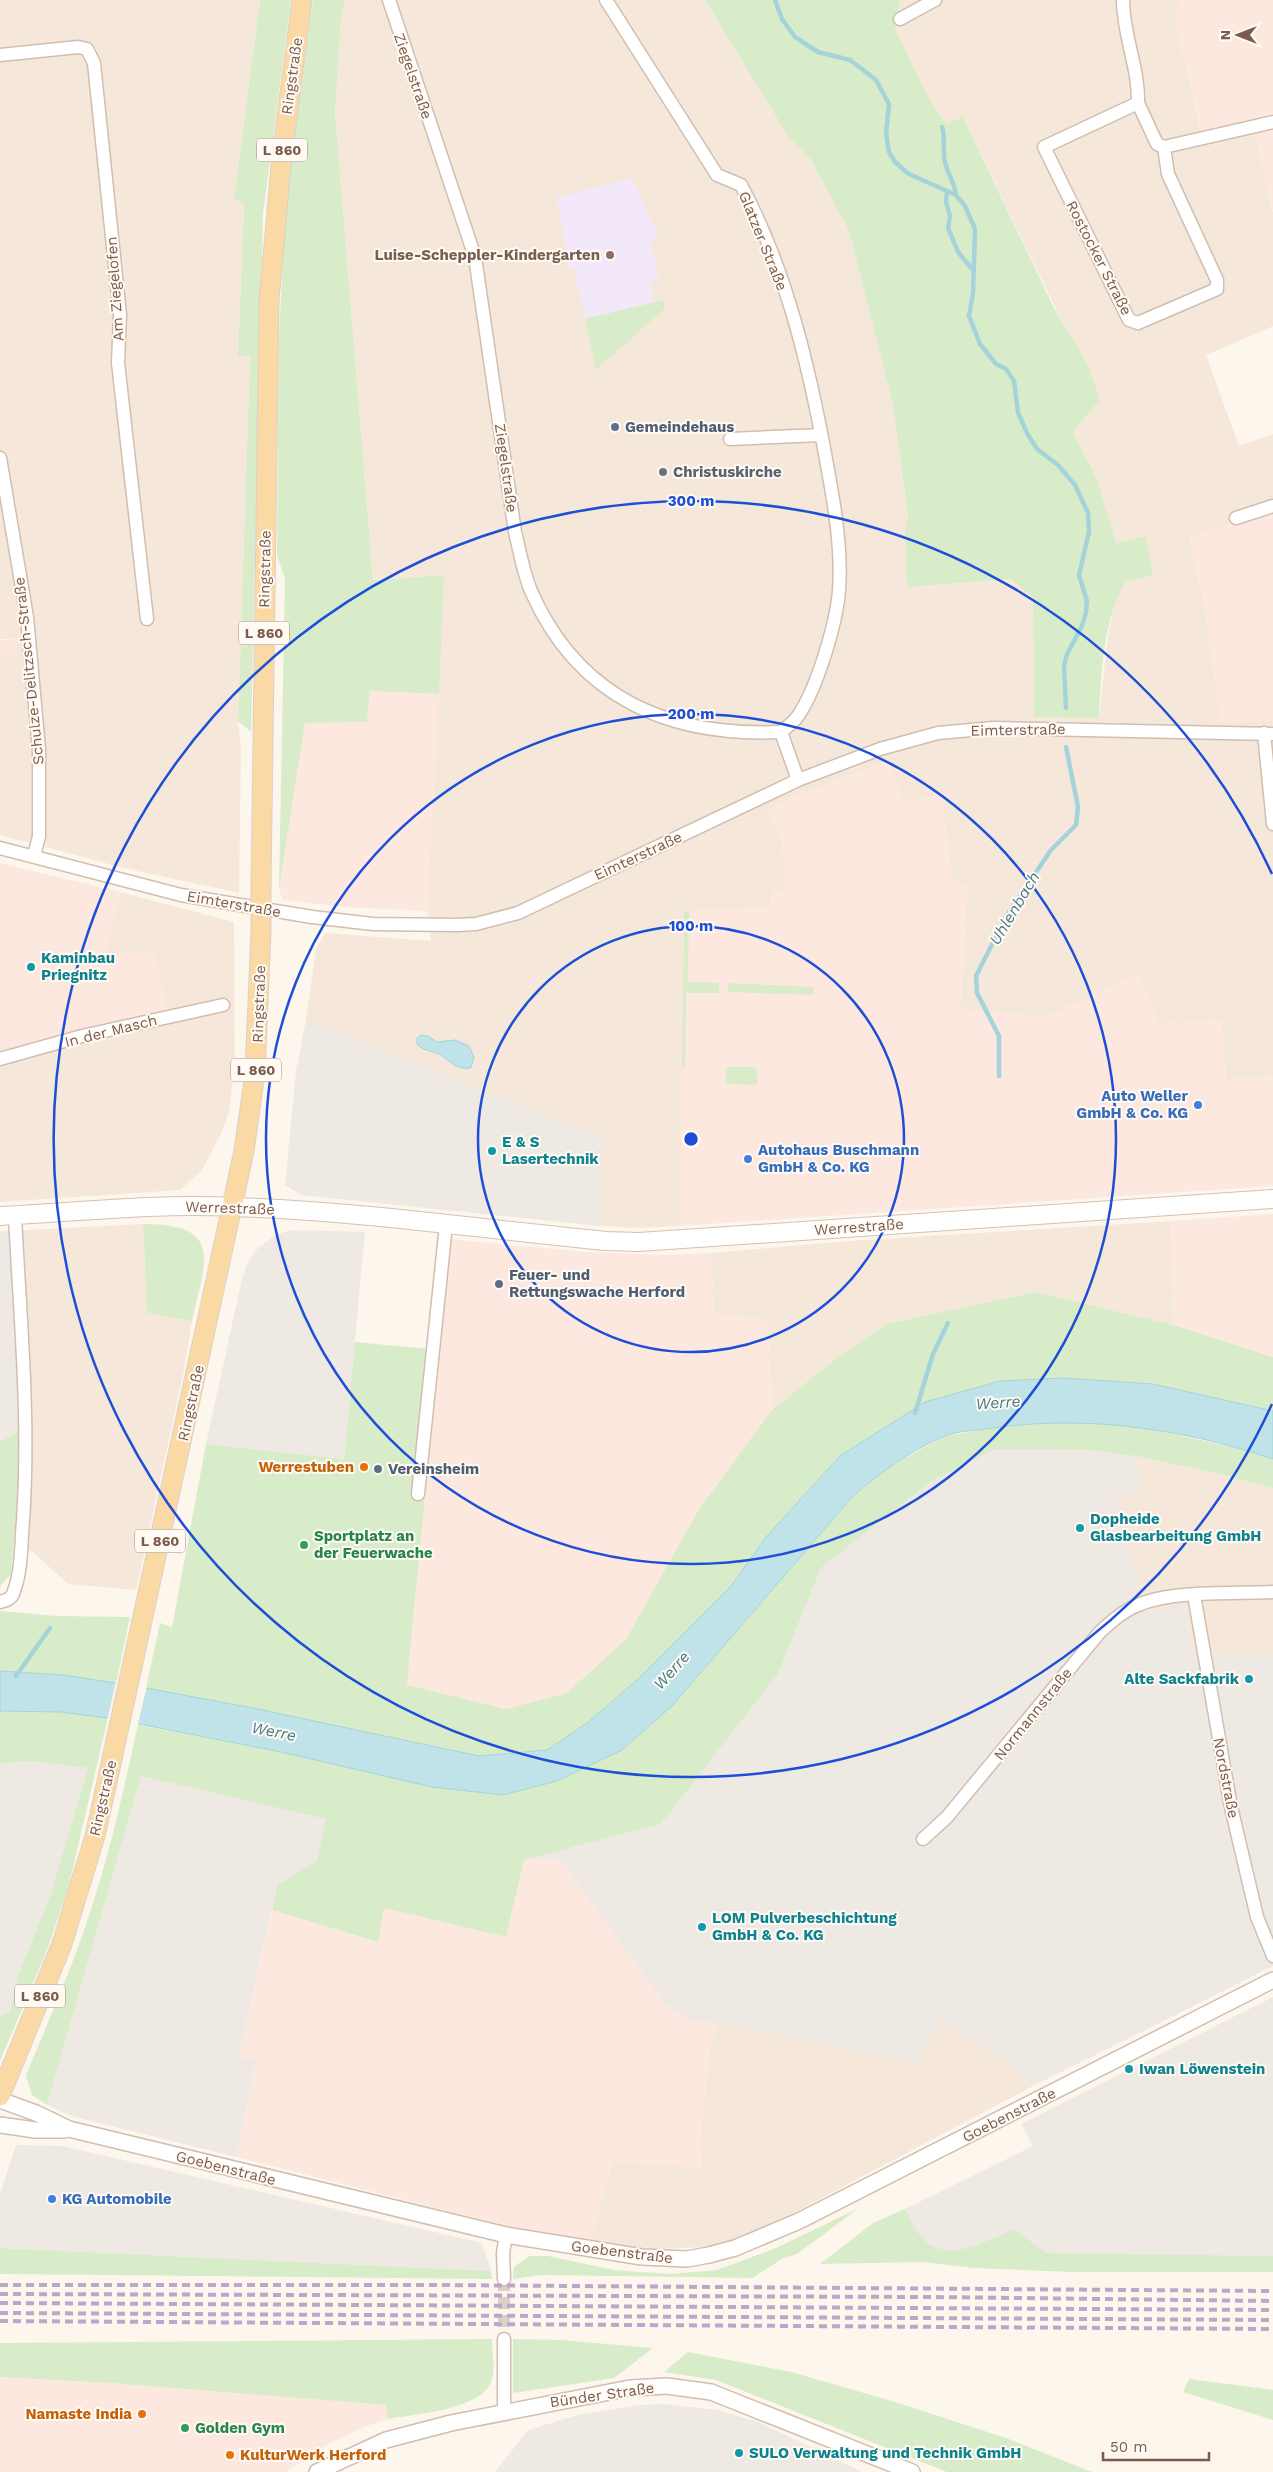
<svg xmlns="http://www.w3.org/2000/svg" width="1273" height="2472" viewBox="0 0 1273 2472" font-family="'Work Sans',sans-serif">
	<rect width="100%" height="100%" fill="#fdf6ec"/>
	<g fill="#f5e8da">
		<path d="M0,0h260l-26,199 10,5 -6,152 12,1 -12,364 3,27 -2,145 -111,-24 -128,-34v-178l17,-1 -1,-17h-16z"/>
		<path d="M345,0h360l83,136 23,24 38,71 44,174 15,111 -3,17 2,54 103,-8 23,18 1,120 65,1 9,-84 8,-37 10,-15 18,-46 -28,8 -19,-65 -24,-47 27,-32 -137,-283 -17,7 -19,-28 -31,-65 4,-31h280l-5,15 29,128 51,-11 18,81v113l-67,29 33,91 34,-12v75l-83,29 15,70 16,113h52v356l-47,3 -5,-59 -62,3 -21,-51 -91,44 -87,-7 7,-122 -15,-11 -11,-82 -38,7 -14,-40 -80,29 -42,19 15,30 4,50 -14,2 -1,17 -87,2 -4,315 -41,2 -39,-2 4,-88 -298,-118 10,-71 9,-16 106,8 -4,-30 17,-336 -71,5 -38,-468 6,-94z"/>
		<path d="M120,892l114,30 1,129 -5,57 -8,24 -20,38 -22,20 -180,12v-154l166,-39 -61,-54z"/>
		<path d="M1171,1221l3,104 -138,-33 -150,32 -57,40 -57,46 -5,-90 -53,-6 -3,-61 138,-12z"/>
		<path d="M143,1224l4,89 45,8 -9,54 -47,215 -68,-6 -36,-33h-5l5,-119h-13l-9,-201z"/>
		<path d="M1135,1456l77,16 61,16v167l-40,1 -40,-2 -7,-48 -35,6 -26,-71 -10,-44 26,-8z"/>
		<path d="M942,2021l67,42 22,24 -279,148 -40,12 -63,2 -58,-8 21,-80 89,6 -1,-24 9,-94 10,-26 197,40z"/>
	</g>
	<g fill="#fde8e0">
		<path d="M1180,0h93v114l-71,17 -27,-116z"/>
		<path d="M1273,128v85l-18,-81z"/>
		<path d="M1273,509v212l-52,1 -16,-114 -15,-70z"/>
		<path d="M16,639l2,17 -18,1v-17z"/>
		<path d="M370,691l69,3 -12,217 -83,-4 -61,-7 -4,-11 26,-166 62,-1z"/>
		<path d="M889,762l14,40 38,-8 11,83 15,11 -7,122 87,7 91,-44 21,51 62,-3 5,59 47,-3v109l-593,40 4,-315 87,-2 1,-17 14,-2 -4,-50 -16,-30 43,-19z"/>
		<path d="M0,863l120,29 -15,63 49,-4 13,58 -167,39z"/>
		<path d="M1273,1214v143l-99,-32 -3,-104z"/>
		<path d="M450,1239l136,13 81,3 44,-2 3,61 53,6 5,90 -73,99 -73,130 -59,54 -61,16 -99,-24z"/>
		<path d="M524,1860h36l106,145 25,17 28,1 -10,26 -9,94 1,25 -89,-7 -21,80 -64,-10 -291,-74 21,-96 -18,-4 33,-147 105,32 7,-34 122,29z"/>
		<path d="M0,2377l110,6 276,22 2,14 -24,8 -35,17 -43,28h-286z"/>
	</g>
	<g fill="#efe9e4">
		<path d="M306,1020l298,118 -4,88 -299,-31 -16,-10 11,-114z"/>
		<path d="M291,1230l74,2 -21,227 -138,-15 36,-165 5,-16 8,-12 20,-16z"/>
		<path d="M0,1231h10l9,201 -19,9z"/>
		<path d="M996,1449l95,1 44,6 6,33 -26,8 10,44 26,71 35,-7 8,49 39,2 40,-1v311l-242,121 -22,-24 -67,-42 -26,42 -197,-40 -28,-1 -25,-17 -106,-145h-36l137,-36 117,-150 43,-106 112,-88z"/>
		<path d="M29,1761l59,7 -37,125 -34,85 -7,33 -10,6v-253z"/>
		<path d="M141,1776l186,43 -10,42 -40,24 -38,172 18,3 -21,97 -165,-41 -24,-11z"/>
		<path d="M1273,1997v265h-350l-18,-53 128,-63 -12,-22z"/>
		<path d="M16,2145l46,1 420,97 9,28 -491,-23v-54z"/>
		<path d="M664,2404l54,6 43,13 101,49h-367l33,-42 50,-15 62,-10z"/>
	</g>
	<path fill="#f3e8fa" d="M631,178l28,59 -9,5 9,36 -9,5 4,20 -69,16 -11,-51h-5l-12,-70z"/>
	<g fill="#d8ecc9">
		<path d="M260,0h31l-28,214 -12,518 -13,-11 12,-364 -12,-1 6,-152 -10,-5z"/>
		<path d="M313,0h32l-4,18 -6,94 38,468 71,-5 -5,119 -69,-3 -3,31 -62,1 -26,166 6,-310 -8,-24 2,-218 7,-141z"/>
		<path d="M705,0h195l-4,31 31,64 19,29 17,-7 91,191 33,55 13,37 -27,32 24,47 19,64 29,-7 8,39 -27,7c-23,35 -25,94 -27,136l-65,-1 -1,-120 -23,-18 -103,8 -2,-54 3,-17 -15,-111 -44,-174 -38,-71 -23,-24z"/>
		<path d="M663,300l2,8 -69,62 -11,-51z"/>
		<path d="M684,911h5l-1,71 31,1v10h-33l-1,74h-3z"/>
		<path d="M728,983l85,4 1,3 -2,5 -80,-3 -4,-1z"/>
		<path d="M727,1067h29l2,16 -2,2 -29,-1 -2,-2z"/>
		<path d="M143,1224c82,0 62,38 49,97l-45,-8z"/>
		<path d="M1036,1292l138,33 99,32v54l-120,-27 -91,-6 -222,78 -74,81 -35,49 -94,94 -50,43 -40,27 -68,6 -226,-48 -107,-20 14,-65 12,4 34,-183 138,15 11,-117 84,8 -32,335 99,24 61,-16 59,-54 73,-130 73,-99 57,-46 57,-40z"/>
		<path d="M1068,1421l74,6 104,23 27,9v29l-61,-16 -77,-16 -44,-6 -95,-1 -63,31 -112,88 -43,106 -117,150 -137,36 -18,77 -122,-29 -6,34 -106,-32 5,-25 40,-24 9,-42 -185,-43 -94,329 -15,-10 -6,-20c23,-55 47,-109 65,-166 20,-59 33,-122 47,-184l143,27 151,35 71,8 54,-14 65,-31 50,-44 181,-210 30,-26 62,-34 54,-9z"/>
		<path d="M19,1432v46l-8,96 -11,12v-145z"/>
		<path d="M0,1611l57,5 73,1 -14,67 -52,-9 -64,-4z"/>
		<path d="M0,1711l61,1 47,6 -40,171 -22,64 -46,108v-44l10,-6 7,-33 34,-85 37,-125 -59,-7 -29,3z"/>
		<path d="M859,2208l-62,46 -15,5 -30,19 -211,-3 -28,4 1,-12 15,-11h19l66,14 56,4 47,-4 59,-22z"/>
		<path d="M905,2209c5,10 11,23 18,30 27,26 63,0 91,-9l33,23 226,3v16h-201l-98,-4 -51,-6 -103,2 53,-41z"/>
		<path d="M0,2248l491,23 1,8 -492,-5z"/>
		<path d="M492,2339c0,12 4,32 -1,43 -11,28 -77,32 -103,37l-2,-14 -276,-22 -110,-6v-34z"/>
		<path d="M513,2339l48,1 92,8 -39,30 -101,15z"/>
		<path d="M688,2352l103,20 104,30 111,36 86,34h47h-192l-231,-92 -52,-8z"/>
		<path d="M1189,2379l84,11v30l-90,-28z"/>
	</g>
	<g fill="#bfe3e8" stroke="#a5d3da">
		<path d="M421,1035l7,1 9,6 18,-2 14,6 5,11 -3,11c-15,3 -21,-8 -32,-14 -9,-4 -14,-2 -22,-10v-6z"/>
		<path d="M1062,1378l91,6 120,27v48c-92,-31 -191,-45 -287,-30 -13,2 -29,2 -41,7 -34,14 -65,37 -92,60l-181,210 -50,44 -65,31 -54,14 -71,-8 -151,-35 -173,-34 -47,-6 -61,-1v-40l64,4 82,13 107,20 226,48 68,-6 40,-27 50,-43 94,-94 35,-49 74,-81 85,-54 75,-21z"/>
	</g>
	<path fill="#fdf6ec" d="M116,1681l31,5 -10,42 -30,-7z"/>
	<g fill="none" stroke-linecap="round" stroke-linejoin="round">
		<g stroke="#a5d3da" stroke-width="4.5">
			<path d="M775,0l7,19 13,18 23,15 32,8 26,20 13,24 -3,29 3,19 6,10 14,12 47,21 9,11 10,23 -2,64 -4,23 11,28 16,20 10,5 8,12 4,32 10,22 9,14 21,16 17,20 13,28 1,19 -10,43 8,26 -1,11 -4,14 -15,28 -3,12 2,42"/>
			<path d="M942,127c4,10 0,23 3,35 2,11 10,21 11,33"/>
			<path d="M947,191l-1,11 4,14 -2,12 10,24 14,17"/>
			<path d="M999,1076v-40l-22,-43 -1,-17 31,-61 44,-65 25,-25 2,-18 -12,-60"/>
			<path d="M915,1413l18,-59 15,-31"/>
			<path d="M16,1676l34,-48"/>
		</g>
		<path stroke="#dcd0c4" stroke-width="12" stroke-dasharray="12 6" stroke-linecap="butt" d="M504,2279v60"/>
		<defs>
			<g id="minor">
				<path d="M389,0l86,257 40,275c5,20 8,40 16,59 47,107 138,146 250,141"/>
				<path d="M606,0l111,175 24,10c45,84 68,181 85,274 8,44 16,87 13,132 -3,34 -22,97 -41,125 -4,6 -11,11 -17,16"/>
				<path d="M1123,0c0,35 16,68 15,103"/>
				<path d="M900,19l35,-19"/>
				<path d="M0,55l78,-8 9,2 7,14 26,252 -2,48 29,256"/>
				<path d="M1164,147l4,27 49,106v9l-79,34 -9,-3 -85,-173 94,-44 19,41 7,3 109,-25"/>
				<path d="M730,439l91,-4"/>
				<path d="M0,458l27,159 12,132v87l-5,20"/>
				<path d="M1236,518l37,-12"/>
				<path d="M781,732l17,48"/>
				<path d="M1264,733l9,91"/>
				<path d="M0,848l181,47 131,22 61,7 84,1 19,-1 42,-11 280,-133 82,-31 58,-16 55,-5 280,6"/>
				<path d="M0,1059l82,-23 141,-31"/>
				<path d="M418,1494l28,-269"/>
				<path d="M1194,1595l37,212 26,110 16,39"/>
				<path d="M0,1602c7,-2 12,-3 14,-11 8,-21 7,-49 9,-71 7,-102 -3,-203 -8,-304"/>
				<path d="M923,1839l24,-22 153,-185c11,-10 23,-21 38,-27 35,-15 96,-11 135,-13"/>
				<path d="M504,2279l-1,-26 3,-18"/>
				<path d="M504,2411v-72"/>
			</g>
			<g id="tertiary">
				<path d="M0,2100l36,13 33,16 437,106 136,22 45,2 22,-4 26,-7 64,-27 474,-241"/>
				<path d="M0,2125l35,5h30"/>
				<path d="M317,2472l69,-32 65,-17 179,-35 37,-2 44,6 201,80"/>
			</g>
			<path id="secondary" d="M0,1216c78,-4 156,-13 234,-9 124,4 248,22 372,34l33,1 634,-43"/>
			<g id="primary">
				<path d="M261,887l8,-587 13,-145 20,-155"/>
				<path d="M0,2096l62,-152 33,-108 12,-54 137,-631 11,-78 6,-141"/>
			</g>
		</defs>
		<use href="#minor" stroke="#d1beb0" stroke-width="15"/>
		<use href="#tertiary" stroke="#d1beb0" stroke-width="18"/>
		<use href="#secondary" stroke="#d6c0b0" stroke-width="20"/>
		<use href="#primary" stroke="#dad1cd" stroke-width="21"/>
		<use href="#minor" stroke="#fff" stroke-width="12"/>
		<use href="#tertiary" stroke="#fff" stroke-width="15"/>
		<use href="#secondary" stroke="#fff" stroke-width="18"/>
		<use href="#primary" stroke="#fbd9a5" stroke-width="19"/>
		<g stroke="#b9a8c9" stroke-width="4" stroke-dasharray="8 5" stroke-linecap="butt">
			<path d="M0,2285h433l840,6"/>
			<path d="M0,2294l932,3 341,4"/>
			<path d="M0,2303l1273,7"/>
			<path d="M0,2313l1273,7"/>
			<path d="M0,2321l1273,8"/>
		</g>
		<defs>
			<path id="primary-bridge" d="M261,887v45"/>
		</defs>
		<use href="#primary-bridge" stroke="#dad1cd" stroke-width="21" stroke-linecap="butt"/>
		<use href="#primary-bridge" stroke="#fbd9a5" stroke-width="19"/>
	</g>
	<g fill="none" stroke="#1d4ed8" stroke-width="2.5">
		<circle cx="691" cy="1139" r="213"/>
		<circle cx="691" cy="1139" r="425"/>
		<path d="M1272 1404A638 638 0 1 1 1272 874"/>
	</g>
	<circle fill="#8d6e63" stroke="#fffaf3" stroke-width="2" cx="610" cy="255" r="5"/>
	<g fill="#5c6f8a" stroke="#fffaf3" stroke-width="2">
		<circle cx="615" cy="427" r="5"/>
		<circle cx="499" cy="1284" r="5"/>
		<circle cx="378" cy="1469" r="5"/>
	</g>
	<circle fill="#6b7280" stroke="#fffaf3" stroke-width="2" cx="663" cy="472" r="5"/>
	<g fill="#0f9aa8" stroke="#fffaf3" stroke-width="2">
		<circle cx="31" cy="967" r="5"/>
		<circle cx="492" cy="1151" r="5"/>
		<circle cx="1080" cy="1528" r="5"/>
		<circle cx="1249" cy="1679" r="5"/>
		<circle cx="702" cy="1927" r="5"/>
		<circle cx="1129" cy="2069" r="5"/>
		<circle cx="739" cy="2453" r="5"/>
	</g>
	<g fill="#3f7fe0" stroke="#fffaf3" stroke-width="2">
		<circle cx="1198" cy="1105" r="5"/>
		<circle cx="748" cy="1159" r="5"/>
		<circle cx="52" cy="2199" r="5"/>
	</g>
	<g fill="#e8710a" stroke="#fffaf3" stroke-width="2">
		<circle cx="364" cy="1467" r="5"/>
		<circle cx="142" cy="2414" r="5"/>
		<circle cx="230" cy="2455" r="5"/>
	</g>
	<g fill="#2e9e5b" stroke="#fffaf3" stroke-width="2">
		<circle cx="304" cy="1545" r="5"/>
		<circle cx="185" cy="2428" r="5"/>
	</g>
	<g text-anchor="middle" stroke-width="4" stroke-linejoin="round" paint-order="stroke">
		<g fill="#fffaf3" stroke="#a28b7f" stroke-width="1">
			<rect x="257" y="138.5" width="50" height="23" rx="4"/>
			<rect x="239" y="621.5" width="50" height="23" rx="4"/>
			<rect x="231" y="1058.5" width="50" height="23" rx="4"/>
			<rect x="135" y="1529.5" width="50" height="23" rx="4"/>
			<rect x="15" y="1984.5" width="50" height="23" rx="4"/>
		</g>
		<g font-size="14" font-weight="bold" fill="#7a5c4d">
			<text x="282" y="155">L 860</text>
			<text x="264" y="638">L 860</text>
			<text x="256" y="1075">L 860</text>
			<text x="160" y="1546">L 860</text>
			<text x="40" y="2001">L 860</text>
		</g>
		<g font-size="15" fill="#7a5c4d" stroke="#fffaf3">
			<text transform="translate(292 76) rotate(-82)" y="5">Ringstraße</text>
			<text transform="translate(413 76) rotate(71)" y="5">Ziegelstraße</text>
			<text transform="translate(763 241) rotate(68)" y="5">Glatzer Straße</text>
			<text transform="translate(1099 258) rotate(63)" y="5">Rostocker Straße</text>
			<text transform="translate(115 289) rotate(-94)" y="5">Am Ziegelofen</text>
			<text transform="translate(506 468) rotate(82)" y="5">Ziegelstraße</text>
			<text transform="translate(265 569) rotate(-89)" y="5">Ringstraße</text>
			<text transform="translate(29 671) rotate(-96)" y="5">Schulze-Delitzsch-Straße</text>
			<text transform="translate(1018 730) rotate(-1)" y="5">Eimterstraße</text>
			<text transform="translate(638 856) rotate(-25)" y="5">Eimterstraße</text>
			<text transform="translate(234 904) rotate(10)" y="5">Eimterstraße</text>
			<text transform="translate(259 1004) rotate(-88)" y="5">Ringstraße</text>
			<text transform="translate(111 1031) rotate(-14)" y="5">In der Masch</text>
			<text transform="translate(230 1208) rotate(2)" y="5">Werrestraße</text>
			<text transform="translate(859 1227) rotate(-4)" y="5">Werrestraße</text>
			<text transform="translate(191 1403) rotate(-78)" y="5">Ringstraße</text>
			<text transform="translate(1033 1714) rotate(-51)" y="5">Normannstraße</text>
			<text transform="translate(1226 1778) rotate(79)" y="5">Nordstraße</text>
			<text transform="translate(103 1798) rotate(-77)" y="5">Ringstraße</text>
			<text transform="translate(1009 2115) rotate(-27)" y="5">Goebenstraße</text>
			<text transform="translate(226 2168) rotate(14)" y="5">Goebenstraße</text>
			<text transform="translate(622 2252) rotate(7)" y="5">Goebenstraße</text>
			<text transform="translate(602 2395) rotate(-8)" y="5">Bünder Straße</text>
		</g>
		<g font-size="15" font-weight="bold" fill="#785e54" stroke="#fffaf3" text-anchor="end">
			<text x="600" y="260">Luise-Scheppler-Kindergarten</text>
		</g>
		<g font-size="15" font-weight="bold" fill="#4e5e75" stroke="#fffaf3" text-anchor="start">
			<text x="625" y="432">Gemeindehaus</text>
			<text x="509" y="1280">Feuer- und<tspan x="509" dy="17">Rettungswache Herford</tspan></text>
			<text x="388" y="1474">Vereinsheim</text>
		</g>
		<g font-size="15" font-weight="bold" fill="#5b616d" stroke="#fffaf3" text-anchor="start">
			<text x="673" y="477">Christuskirche</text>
		</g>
		<g font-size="15" font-weight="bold" fill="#0d838f" stroke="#fffaf3" text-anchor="start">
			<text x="41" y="963">Kaminbau<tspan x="41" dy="17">Priegnitz</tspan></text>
			<text x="502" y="1147">E &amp; S<tspan x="502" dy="17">Lasertechnik</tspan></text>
			<text x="1090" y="1524">Dopheide<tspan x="1090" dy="17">Glasbearbeitung GmbH</tspan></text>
			<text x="1239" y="1684" text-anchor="end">Alte Sackfabrik</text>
			<text x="712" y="1923">LOM Pulverbeschichtung<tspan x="712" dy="17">GmbH &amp; Co. KG</tspan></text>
			<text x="1139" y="2074">Iwan Löwenstein</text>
			<text x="749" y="2458">SULO Verwaltung und Technik GmbH</text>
		</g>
		<g font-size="15" font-weight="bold" fill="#366cbe" stroke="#fffaf3" text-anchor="start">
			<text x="1188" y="1101" text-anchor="end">Auto Weller<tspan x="1188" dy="17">GmbH &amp; Co. KG</tspan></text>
			<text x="758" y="1155">Autohaus Buschmann<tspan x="758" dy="17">GmbH &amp; Co. KG</tspan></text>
			<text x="62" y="2204">KG Automobile</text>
		</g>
		<g font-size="15" font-weight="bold" fill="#c56008" stroke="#fffaf3" text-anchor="end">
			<text x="354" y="1472">Werrestuben</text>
			<text x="132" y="2419">Namaste India</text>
			<text x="240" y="2460" text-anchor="start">KulturWerk Herford</text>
		</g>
		<g font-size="15" font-weight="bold" fill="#27864d" stroke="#fffaf3" text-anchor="start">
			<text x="314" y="1541">Sportplatz an<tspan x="314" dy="17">der Feuerwache</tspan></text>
			<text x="195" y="2433">Golden Gym</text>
		</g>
		<g font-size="16" font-style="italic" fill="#437c86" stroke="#fffaf3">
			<text transform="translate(1014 908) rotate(-59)" y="6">Uhlenbach</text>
			<text transform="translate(998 1402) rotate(-4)" y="6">Werre</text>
			<text transform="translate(671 1670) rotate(-48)" y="6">Werre</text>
			<text transform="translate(274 1731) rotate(11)" y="6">Werre</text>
		</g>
	</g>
	<circle cx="691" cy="1139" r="8" fill="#1d4ed8" stroke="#fffaf3" stroke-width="2.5"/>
	<g font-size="15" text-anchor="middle" font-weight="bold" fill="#1d4ed8" stroke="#fffaf3" stroke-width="4" stroke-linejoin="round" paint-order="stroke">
		<text x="691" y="506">300 m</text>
		<text x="691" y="719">200 m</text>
		<text x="691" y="931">100 m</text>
	</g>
	<g transform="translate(1238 35) rotate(270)" stroke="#fffaf3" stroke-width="4" paint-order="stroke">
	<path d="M0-4L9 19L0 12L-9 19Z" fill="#7a5c4d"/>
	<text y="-8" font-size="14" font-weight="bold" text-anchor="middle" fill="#7a5c4d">N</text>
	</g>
	<path d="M1103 2452v8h106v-8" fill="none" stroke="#7a5c4d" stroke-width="2.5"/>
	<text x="1110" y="2452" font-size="15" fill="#7a5c4d" stroke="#fffaf3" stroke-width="4" paint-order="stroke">50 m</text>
</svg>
